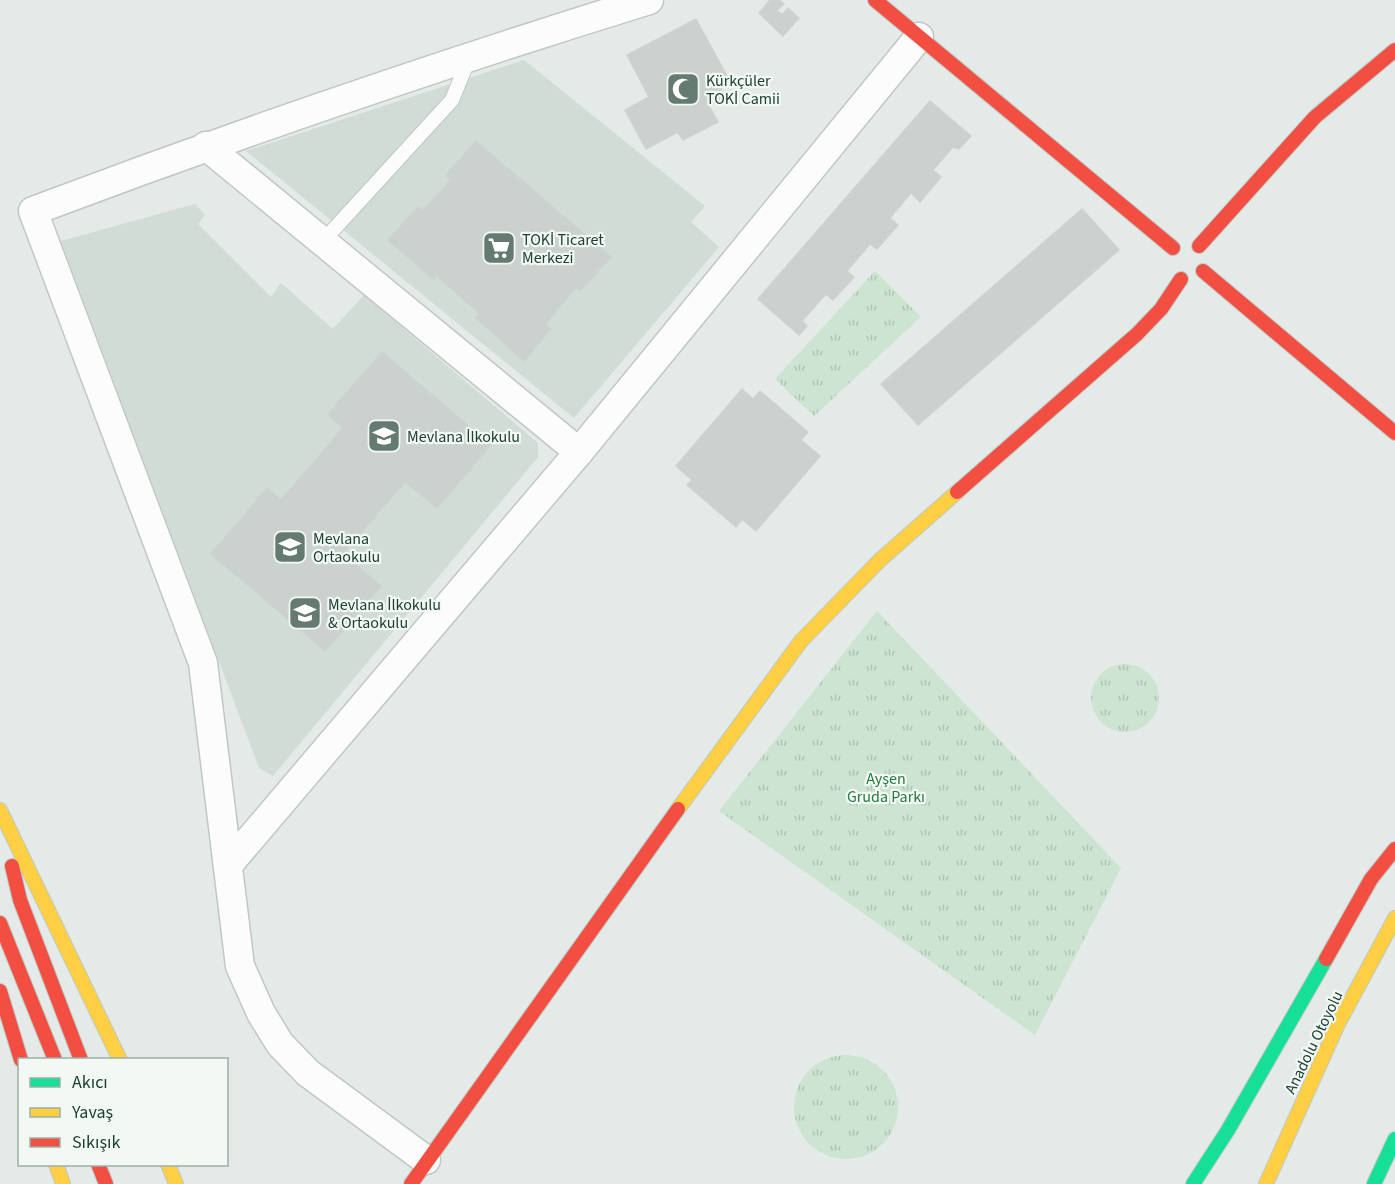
<svg xmlns="http://www.w3.org/2000/svg" width="1395" height="1184" viewBox="0 0 1395 1184" font-family="'Source Sans 3',sans-serif">
	<defs>
		<pattern id="park-tufts" width="24" height="20" patternUnits="userSpaceOnUse" patternTransform="scale(1.5)"><rect width="24" height="20" fill="#cce4d1"/><path d="M3 7l-1-3M5 7V3M7 7l1-3M15 17l-1-3M17 17v-4M19 17l1-3" fill="none" stroke="#afc5b4"/></pattern>
	</defs>
	<rect width="100%" height="100%" fill="#e4eae7"/>
	<g fill="#d1dcd6">
		<path d="M524,60l181,146 -14,16 28,25 -145,171 -328,-267z"/>
		<path d="M195,204l10,11 -7,9 73,73 10,-14 52,46 31,-34 174,148v14l-265,319 -14,-8 -198,-527z"/>
	</g>
	<g fill="url(#park-tufts)">
		<path d="M875,271l46,46 -107,99 -39,-37z"/>
		<path d="M877,611l244,257 -86,167 -316,-224z"/>
		<circle cx="1125" cy="698" r="34"/>
		<circle cx="846" cy="1107" r="52"/>
	</g>
	<g fill="#cbd1ce" stroke="#cdd3d0" stroke-width="1.5">
		<path d="M770,0h9l5,4 -7,6 5,5 6,-7 11,10 -16,18 -24,-23z"/>
		<path d="M696,19l31,57 -10,5 8,16 -16,9 9,16 -35,18 -5,-8 -32,17 -21,-39 24,-13 -22,-42z"/>
		<path d="M930,101l41,35 -12,13 -6,-2 -20,23 8,7 -21,25 -9,-9 -21,25 8,7 -21,24 -7,-5 -23,27 7,6 -21,23 -7,-6 -24,27 5,5 -8,9 -41,-36z"/>
		<path d="M476,141l135,116 -30,33 -6,-1 -30,35 6,5 -27,32 -48,-43 4,-4 -43,-38 -3,4 -46,-40 30,-33 5,4 28,-32 -6,-3z"/>
		<path d="M1082,209l37,41 -201,175 -37,-41z"/>
		<path d="M382,352l109,93 -54,63 -32,-26 -62,71 38,33 -56,65 -114,-97 56,-66 14,12 62,-72 -15,-14z"/>
		<path d="M742,389l11,10 7,-8 48,41 -7,8 19,16 -64,75 -14,-12 -6,8 -49,-42 5,-5 -16,-14z"/>
	</g>
	<g fill="none" stroke-linecap="round" stroke-linejoin="round">
		<defs>
			<path id="lane" d="M323,241l129,-141 17,-42"/>
			<g id="street">
				<path d="M206,146l373,306"/>
				<path d="M229,864l350,-412 340,-415"/>
				<path d="M426,1160l-118,-87 -28,-29 -19,-31 -21,-47 -37,-303 -170,-452c204,-77 409,-147 616,-211"/>
			</g>
			<g id="fast">
				<path d="M1193,1184l35,-54 98,-171"/>
				<path d="M1374,1184l21,-45"/>
			</g>
			<g id="slow">
				<path d="M678,809l123,-168 79,-81 77,-68"/>
				<path d="M0,810l120,250"/>
				<path d="M56,1164l7,20"/>
				<path d="M168,1164l8,20"/>
				<path d="M1266,1184l72,-160 57,-106"/>
			</g>
			<g id="jam">
				<path d="M875,0l298,248"/>
				<path d="M1199,246l116,-129 80,-67"/>
				<path d="M1203,271l192,162"/>
				<path d="M957,492l180,-158 24,-25 20,-30"/>
				<path d="M12,866l8,34 61,160"/>
				<path d="M0,923l55,137"/>
				<path d="M1326,959l45,-80 24,-30"/>
				<path d="M0,991l21,69"/>
				<path d="M98,1164l8,20"/>
				<path d="M411,1184l267,-375"/>
			</g>
		</defs>
		<use href="#lane" stroke="#c1c7c4" stroke-width="16"/>
		<use href="#street" stroke="#c1c7c4" stroke-width="31"/>
		<use href="#fast" stroke="#bfc8c4" stroke-width="16"/>
		<use href="#slow" stroke="#bfc8c4" stroke-width="16"/>
		<use href="#jam" stroke="#bfc8c4" stroke-width="16"/>
		<use href="#lane" stroke="#fbfcfb" stroke-width="14"/>
		<use href="#street" stroke="#fbfcfb" stroke-width="28"/>
		<use href="#fast" stroke="#16e098" stroke-width="14"/>
		<use href="#slow" stroke="#ffcf43" stroke-width="14"/>
		<use href="#jam" stroke="#f24e42" stroke-width="14"/>
	</g>
	<defs>
		<symbol id="mosque-square" viewBox="-11 -11 22 22"><rect x="-9" y="-9" width="18" height="18" rx="4" fill="#657b72" stroke="#f2f9f5"/><path d="M3.5-4.9A6 6 0 1 0 3.5 4.9A5 5 0 1 1 3.5-4.9Z" fill="#fff"/></symbol>
		<symbol id="supermarket-square" viewBox="-11 -11 22 22"><rect x="-9" y="-9" width="18" height="18" rx="4" fill="#657b72" stroke="#f2f9f5"/><path d="M-6-5.5h2.5l.6 2H6L4.5 2H-2.5L-4.4-4H-6ZM-1.5 3.2a1.3 1.3 0 1 0 .1 0ZM3 3.2a1.3 1.3 0 1 0 .1 0Z" fill="#fff"/></symbol>
		<symbol id="school-square" viewBox="-11 -11 22 22"><rect x="-9" y="-9" width="18" height="18" rx="4" fill="#657b72" stroke="#f2f9f5"/><path d="M0-5L7-2L0 1L-7-2ZM-4 1L0 2.5L4 1V4Q0 6-4 4Z" fill="#fff"/></symbol>
	</defs>
	<g fill-rule="evenodd">
		<use href="#mosque-square" x="664" y="70" width="38" height="38"/>
		<use href="#supermarket-square" x="480" y="229" width="38" height="38"/>
		<use href="#school-square" x="365" y="417" width="38" height="38"/>
		<use href="#school-square" x="271" y="528" width="38" height="38"/>
		<use href="#school-square" x="286" y="594" width="38" height="38"/>
	</g>
	<g text-anchor="middle" stroke-width="4.5" stroke-linejoin="round" paint-order="stroke">
		<g font-size="16" fill="#203f33" stroke="#f2f9f5" text-anchor="start">
			<text x="706" y="86">Kürkçüler<tspan x="706" dy="18">TOKİ Camii</tspan></text>
			<text x="522" y="245">TOKİ Ticaret<tspan x="522" dy="18">Merkezi</tspan></text>
			<text x="407" y="442">Mevlana İlkokulu</text>
			<text x="313" y="544">Mevlana<tspan x="313" dy="18">Ortaokulu</tspan></text>
			<text x="328" y="610">Mevlana İlkokulu<tspan x="328" dy="18">&amp; Ortaokulu</tspan></text>
		</g>
		<g font-size="16" fill="#27793f" stroke="#f2f9f5">
			<text x="886" y="784">Ayşen<tspan x="886" dy="18">Gruda Parkı</tspan></text>
		</g>
		<g font-size="16" fill="#203f33" stroke="#f2f9f5">
			<text transform="translate(1313 1042) rotate(-64)" y="6">Anadolu Otoyolu</text>
		</g>
	</g>
	<rect x="18" y="1058" width="210" height="108" fill="#f2f9f5" stroke="#9eafa7" stroke-width="1.5"/>
	<rect x="30" y="1078" width="30" height="9" fill="#16e098" stroke="#9eafa7" stroke-width="1.5"/>
	<text x="72" y="1088" font-size="18" fill="#203f33">Akıcı</text>
	<rect x="30" y="1108" width="30" height="9" fill="#ffcf43" stroke="#9eafa7" stroke-width="1.5"/>
	<text x="72" y="1118" font-size="18" fill="#203f33">Yavaş</text>
	<rect x="30" y="1138" width="30" height="9" fill="#f24e42" stroke="#9eafa7" stroke-width="1.5"/>
	<text x="72" y="1148" font-size="18" fill="#203f33">Sıkışık</text>
</svg>
